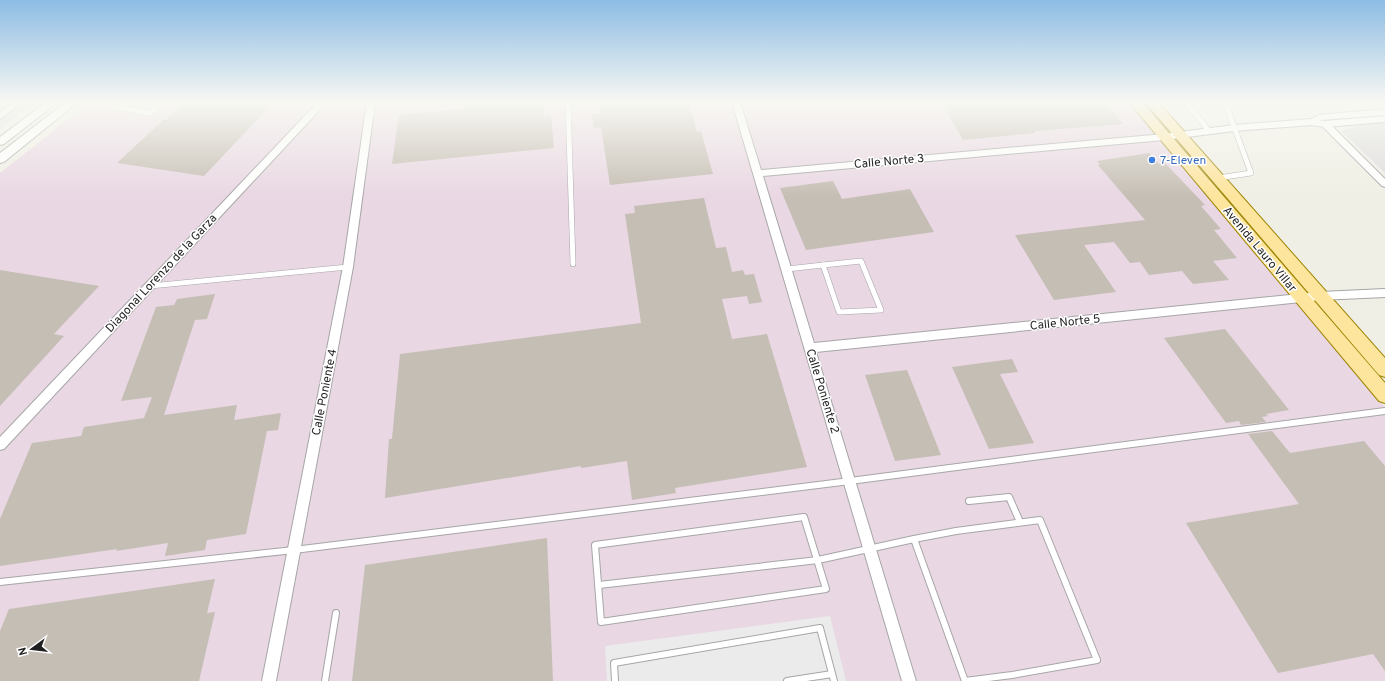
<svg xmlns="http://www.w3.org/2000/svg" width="1385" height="681" viewBox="0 0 1385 681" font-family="Overpass,sans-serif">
	<rect width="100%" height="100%" fill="#f0efe5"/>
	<g fill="#dddcdc">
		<path d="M0,102h37l-37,26z"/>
		<path d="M1385,118v55l-44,-42z"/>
	</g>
	<path fill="#e9d7e3" d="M90,102h1042l253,305v274h-1385v-508z"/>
	<path fill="#ebebeb" d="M830,616l16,65h-239l-2,-35z"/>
	<g fill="#c5beb4">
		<path d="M184,102h90l-70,74 -87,-13 46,-43h3z"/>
		<path d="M465,102h51v3l27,-3 1,14 7,-1 3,33 -162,16 7,-49 65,-6z"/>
		<path d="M599,102h90l8,30 4,-1 12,43 -103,11 -9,-58 -7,1 -2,-14 9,-1z"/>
		<path d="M941,102h166l16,22 -88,7v2l-72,7z"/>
		<path d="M1149,153l10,11 6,-1 40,42 -4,1 20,23 -7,1 23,28 -24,3 16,19 -36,4 -11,-13 -33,4 -9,-13 -10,1 -16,-21 -30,3 32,47 -62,8 -39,-65 130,-15 -47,-55 2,-1 -3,-3z"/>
		<path d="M833,181l9,18 68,-10 24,43 -128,18 -26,-62z"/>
		<path d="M704,198l12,50 10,-1 6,25 11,-2 2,5 9,-1 8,28 -13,2 -2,-8 -25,3 10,40 35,-5 40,133 -132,21 1,5 -44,7 -5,-39 -46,7v-2l-196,32 4,-59h3l8,-85 241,-31 -16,-109 10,-1 -1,-7z"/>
		<path d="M0,270l99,16 -45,48 10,2 -64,70z"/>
		<path d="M215,294l-8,25 -12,1 -31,95 73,-10 -3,15 47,-7 -3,17 -11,1 -21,103 -39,6 -2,10 -40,6 3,-13 -52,8 1,-2 -117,17v-47l32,-76 49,-7 3,-9 60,-9 8,-21 -31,4 35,-94 18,-2 3,-6z"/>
		<path d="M1225,329l64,81 -23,4 2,2 -6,1 4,5 -25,3 -2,-4 -13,2 -62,-85z"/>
		<path d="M1012,359l6,13 -18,2 34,69 -45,6 -37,-82z"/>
		<path d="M907,370l34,85 -46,6 -30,-86z"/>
		<path d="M1272,431l18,22 74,-12 21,25v205l-12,-17 -95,19 -92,-150 113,-19 -51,-70z"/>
		<path d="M547,538l6,143h-201l13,-116z"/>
		<path d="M215,579l-8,34 8,-1 -16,69h-199v-50l9,-22z"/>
	</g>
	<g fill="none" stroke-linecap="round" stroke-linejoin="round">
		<defs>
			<g id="service-far1">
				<path d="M111,102l-3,3 41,8 14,-11"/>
				<path d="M568,102l5,162"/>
				<path d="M1186,102l23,29"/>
				<path d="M1218,178l33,-5 -25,-68 -3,-3"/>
				<path d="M861,261l20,49 -42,2 -16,-47z"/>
				<path d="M787,269l36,-4"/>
				<path d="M150,286l198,-19"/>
			</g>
			<g id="service">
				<path d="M969,501l40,-4 11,25"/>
				<path d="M804,517l22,72 -225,33 -6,-77z"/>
				<path d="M1040,520l57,140 -85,15 -47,6 -51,-142 42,-8z"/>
				<path d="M0,582l294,-32 556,-69 535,-70"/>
				<path d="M599,585l219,-25 96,-21"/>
				<path d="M325,681l11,-68"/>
				<path d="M615,681l-1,-18 206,-35 14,53"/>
				<path d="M787,681l45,-7"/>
			</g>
			<g id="minor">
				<path d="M13,102h10l-23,17v-7z"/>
				<path d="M318,102h9l-323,347 -4,1v-13z"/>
				<path d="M367,102h8l-22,165 -77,414h-14l81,-414z"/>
				<path d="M732,102h8l21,68 403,-36 4,3 -4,3 -401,36 51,167 506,-51 65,-3v8l-65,3 -504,52 100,329h-14z"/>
				<path d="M1385,109v6l-65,5 -9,5 -4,-3 11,-7z"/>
				<path d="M1325,121l3,1 57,57v8l-3,-1 -60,-60 -1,-2 1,-2z"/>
			</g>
			<g id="tertiary">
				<path d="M46,102h12l-54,42 -4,1v-8z"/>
				<path d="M66,102h12l-74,60 -4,1v-10z"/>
				<path d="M1385,116v6l-60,5 -14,-2 -77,6 -70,9 -4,-1 -2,-2 2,-2 4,-1 70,-9 77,-6 14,2z"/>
			</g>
			<g id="primary">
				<path d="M1129,102h13l243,281v20l-6,-2z"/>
				<path d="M1145,102h13l227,256v19l-6,-2z"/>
			</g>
		</defs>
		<use href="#service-far1" stroke="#a6a6a6" stroke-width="6"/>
		<use href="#service" stroke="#a6a6a6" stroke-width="8"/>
		<use href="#minor" stroke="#a6a6a6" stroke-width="2"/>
		<use href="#tertiary" stroke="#a6a6a6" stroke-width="2"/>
		<use href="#primary" stroke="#9b8300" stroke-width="2"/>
		<use href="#service-far1" stroke="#fff" stroke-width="5"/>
		<use href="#service" stroke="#fff" stroke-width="6"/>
		<use href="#minor" fill="#fff" fill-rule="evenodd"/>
		<use href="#tertiary" fill="#fff" fill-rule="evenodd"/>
		<use href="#primary" fill="#fee59d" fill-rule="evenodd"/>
	</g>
	<linearGradient id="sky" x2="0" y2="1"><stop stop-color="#8dbce4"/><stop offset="0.52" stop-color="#f8f8f3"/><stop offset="1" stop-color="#f8f8f3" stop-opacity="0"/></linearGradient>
	<rect width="1385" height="197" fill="url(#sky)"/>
	<circle fill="#3f7fe0" stroke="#fff" stroke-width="1.5" cx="1152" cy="160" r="4"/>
	<g text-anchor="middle" stroke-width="3" stroke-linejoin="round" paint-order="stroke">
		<g font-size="12" fill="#366cbe" stroke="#fff" text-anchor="start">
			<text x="1160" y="164">7-Eleven</text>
		</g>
		<g font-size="12" fill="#1f1f1f" stroke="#fff">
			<text transform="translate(889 161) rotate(-5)" y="4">Calle Norte 3</text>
			<text transform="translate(1260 249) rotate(50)" y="4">Avenida Lauro Villar</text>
			<text transform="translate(161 273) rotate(-47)" y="4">Diagonal Lorenzo de la Garza</text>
			<text transform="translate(1065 322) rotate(-6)" y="4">Calle Norte 5</text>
			<text transform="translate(823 391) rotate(73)" y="4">Calle Poniente 2</text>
			<text transform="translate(324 392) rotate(-79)" y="4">Calle Poniente 4</text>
		</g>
	</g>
	<g transform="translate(32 649) rotate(255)" stroke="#ffffff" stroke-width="3" paint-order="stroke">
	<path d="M0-3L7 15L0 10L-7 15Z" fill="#1f1f1f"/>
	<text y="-6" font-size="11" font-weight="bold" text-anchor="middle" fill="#1f1f1f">N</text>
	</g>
</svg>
